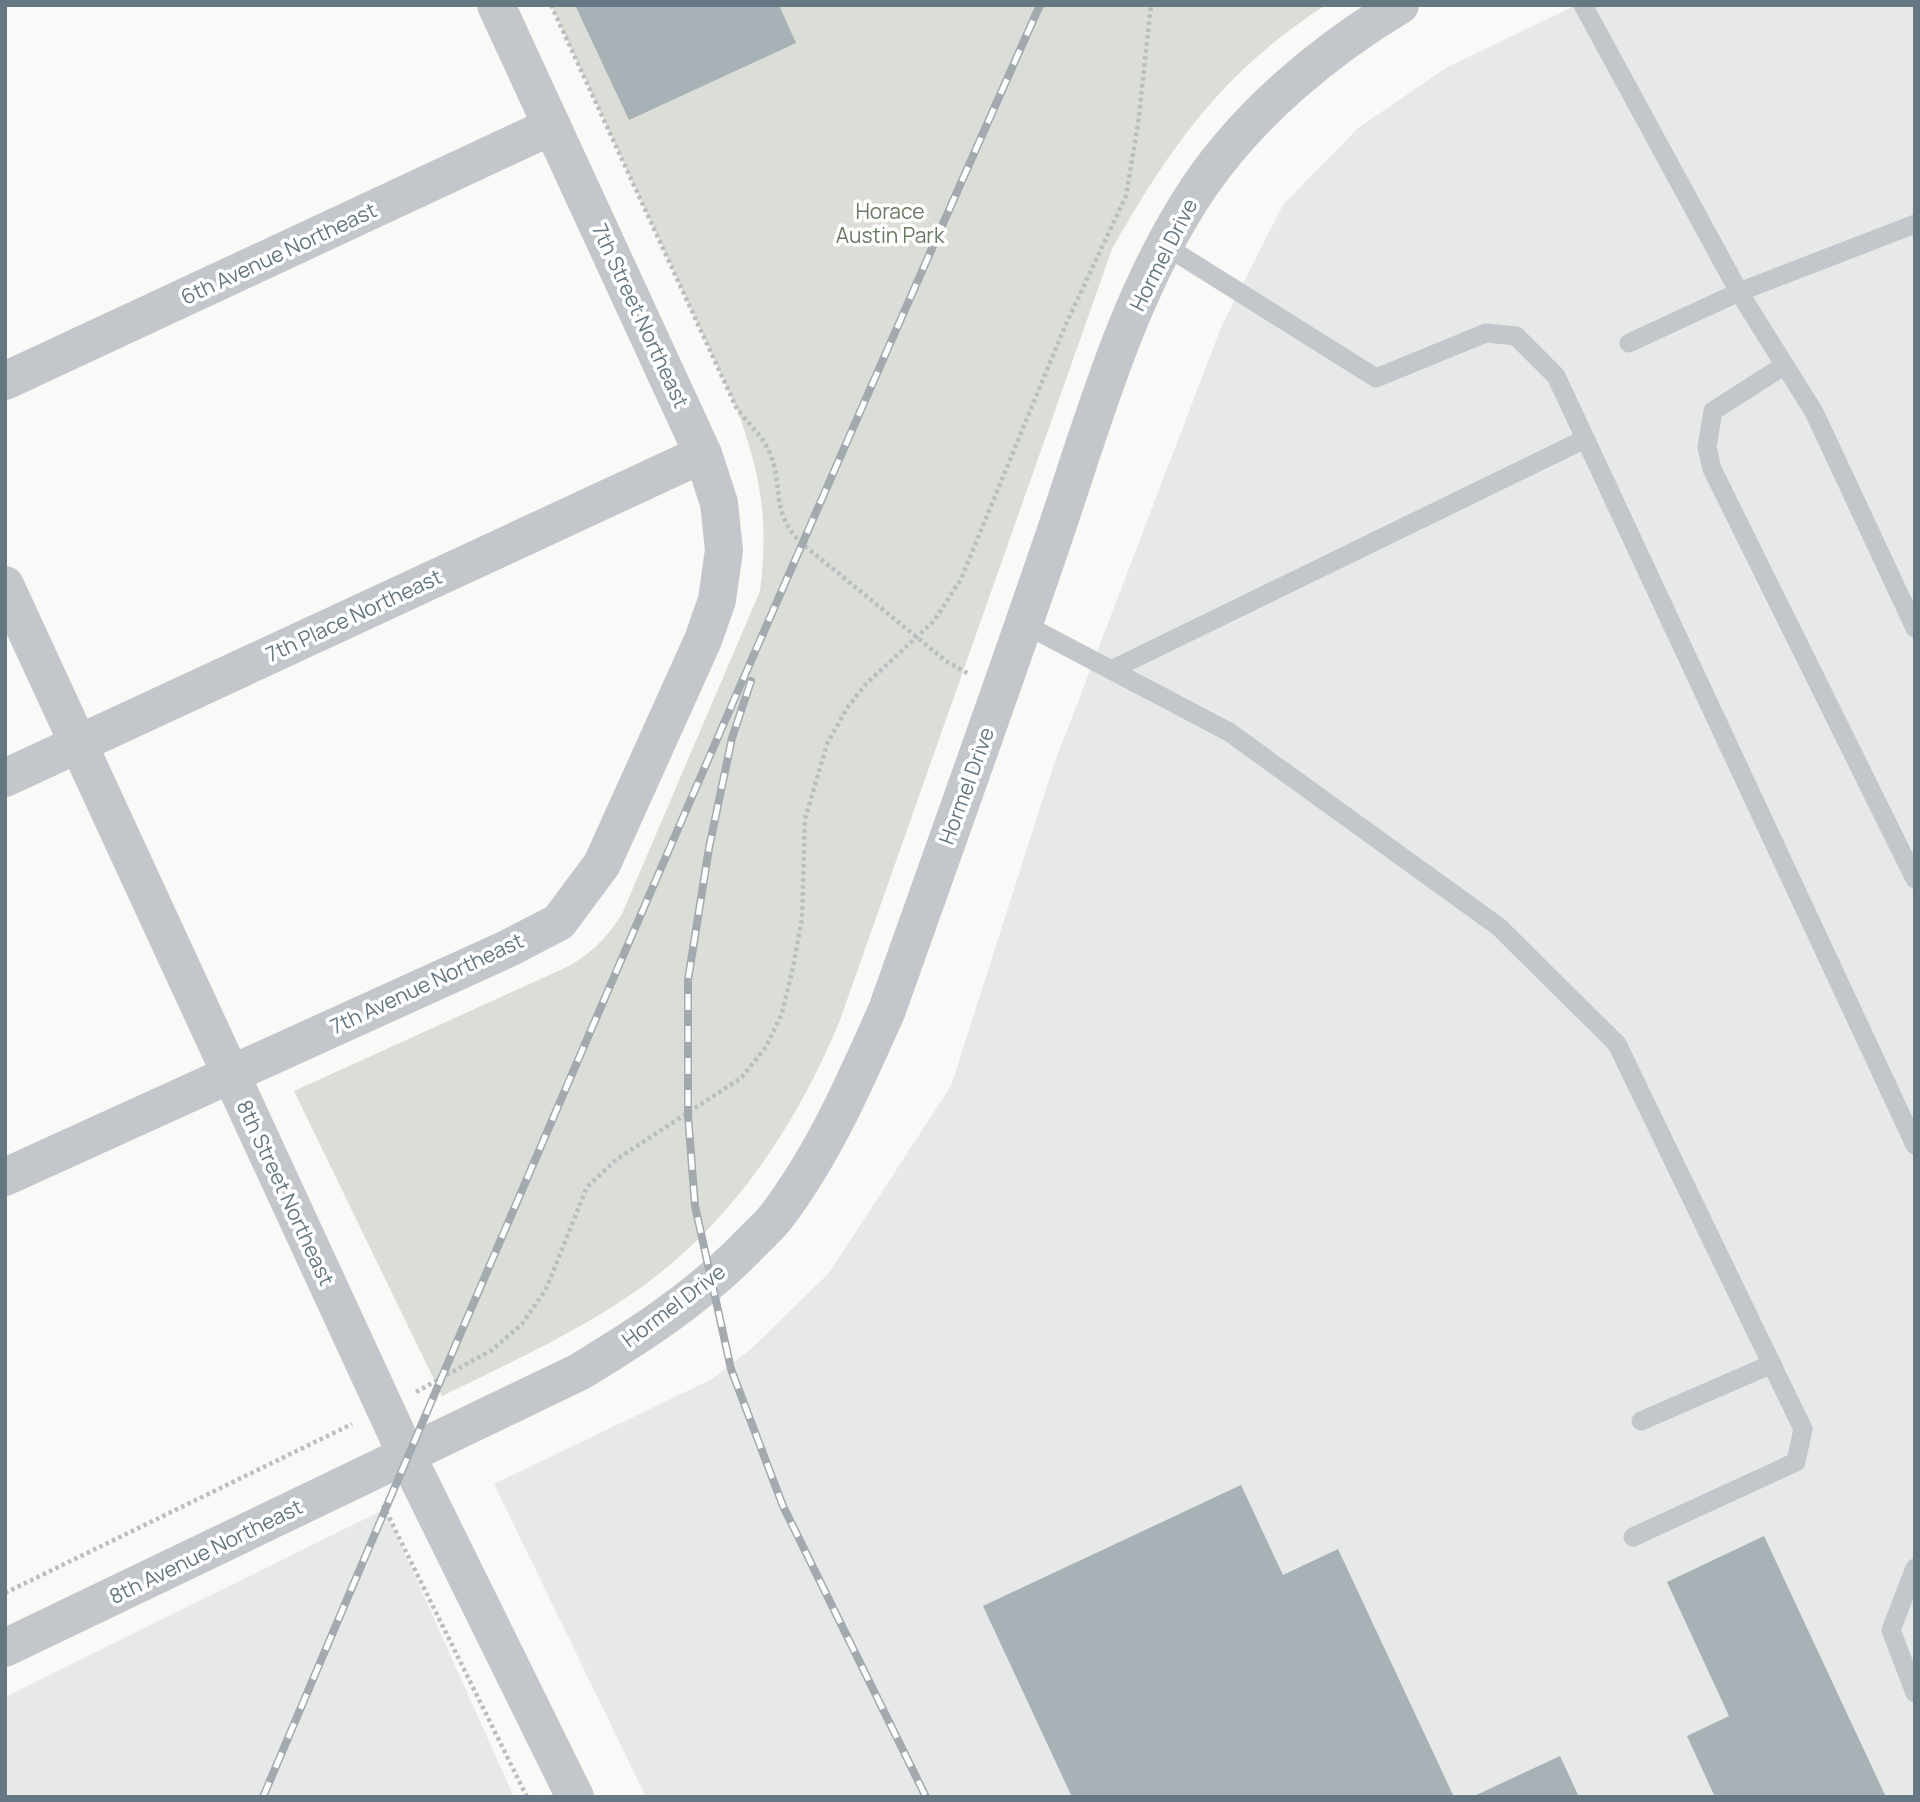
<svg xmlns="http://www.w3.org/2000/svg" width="1920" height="1802" viewBox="0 0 1920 1802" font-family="Manrope,sans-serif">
	<rect width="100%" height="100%" fill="#f9f9f7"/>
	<g fill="#e7e9e8">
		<path d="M1576,5h339v1792h-1269l-152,-313 218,-105 39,-30 78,-76 122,-187 102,-319 169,-442 61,-120 75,-77 88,-60z"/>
		<path d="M385,1509l129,288h-509v-100z"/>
	</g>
	<path fill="#daded6" d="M551,5h775c-102,65 -155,140 -214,244l-272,771c-48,116 -120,220 -228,287 -54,34 -113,61 -170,89l-148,-305 275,-125c24,-14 38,-29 53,-52l138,-323c9,-71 1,-117 -24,-184z"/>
	<g fill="#a7b1b6">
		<path d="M575,5h204l17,38 -167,77z"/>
		<path d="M1241,1485l42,90 55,-26 116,248h-382l-89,-191z"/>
		<path d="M1764,1536l122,261h-171l-28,-61 42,-20 -62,-134z"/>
		<path d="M1560,1756l19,41h-107z"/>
	</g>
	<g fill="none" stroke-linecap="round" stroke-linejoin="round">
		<g stroke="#bbbec1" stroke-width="4.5" stroke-dasharray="3.5 3.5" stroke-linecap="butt">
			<path d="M551,5l185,402c10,15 26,28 33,44 16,37 0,58 31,91l146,119 23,13"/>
			<path d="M416,1392l76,-42 30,-26 24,-35 41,-102 30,-28 124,-81 25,-31 16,-34 11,-45 9,-50 3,-99 22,-75 20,-36 19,-24 68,-63 27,-42 104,-253 61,-130 12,-72 13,-119"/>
			<path d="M383,1505l144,292"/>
			<path d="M5,1593l347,-169"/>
		</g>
		<g stroke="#c3c7cb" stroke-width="19">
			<path d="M1583,5l156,287 75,120 101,216"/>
			<path d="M1164,245l212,133 110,-45 30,3 40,40 359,769"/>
			<path d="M1629,343l110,-51 176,-68"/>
			<path d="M1785,365l-72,46 -6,36 5,22 203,410"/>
			<path d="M1024,624l205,108 270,195 118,117 186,385 -7,33 -163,75"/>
			<path d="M1111,670l474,-231"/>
			<path d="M1641,1421l131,-57"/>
			<path d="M1915,1568l-24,62 24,63"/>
		</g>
		<g stroke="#c3c7cb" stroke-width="38">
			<path d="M5,381l547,-255"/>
			<path d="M5,778l698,-324"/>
			<path d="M5,1177l504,-229 50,-26 43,-58 101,-224 14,-40 7,-50 -5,-47 -16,-49 -207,-449"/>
		</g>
		<g stroke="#c3c7cb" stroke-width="38">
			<path d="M5,585l402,871 168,341"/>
			<path d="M5,1648l574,-276c61,-37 117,-73 167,-124 11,-12 24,-22 33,-35 46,-62 77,-133 108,-203 55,-155 111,-310 164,-465 42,-122 76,-251 148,-358 50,-74 125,-136 201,-182"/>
		</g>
		<defs>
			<g id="rail">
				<path d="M751,681l-19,57 -23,110 -21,132v135l7,91 36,163 52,137 143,291"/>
				<path d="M263,1797c254,-599 512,-1197 777,-1792"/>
			</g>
		</defs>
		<use href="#rail" stroke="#a2aaaf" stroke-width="8"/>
		<use href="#rail" stroke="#fff" stroke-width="5" stroke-dasharray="16" stroke-linecap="butt"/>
	</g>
	<g text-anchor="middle" stroke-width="7" stroke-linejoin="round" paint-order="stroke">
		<g font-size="21" fill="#697a63" stroke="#fff">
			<text x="890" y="219">Horace<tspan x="890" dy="24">Austin Park</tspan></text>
		</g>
		<g font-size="21" fill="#657782" stroke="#fff">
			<text transform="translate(279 254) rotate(-25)" y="7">6th Avenue Northeast</text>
			<text transform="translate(1164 255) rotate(-63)" y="7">Hormel Drive</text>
			<text transform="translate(640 316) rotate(65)" y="7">7th Street Northeast</text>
			<text transform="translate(354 616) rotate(-25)" y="7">7th Place Northeast</text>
			<text transform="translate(967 786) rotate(-70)" y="7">Hormel Drive</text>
			<text transform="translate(427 984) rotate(-25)" y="7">7th Avenue Northeast</text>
			<text transform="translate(285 1193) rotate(65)" y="7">8th Street Northeast</text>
			<text transform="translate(674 1306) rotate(-37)" y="7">Hormel Drive</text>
			<text transform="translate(206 1552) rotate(-26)" y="7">8th Avenue Northeast</text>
		</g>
	</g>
	<rect width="1920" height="1802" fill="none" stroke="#657782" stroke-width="14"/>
</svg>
